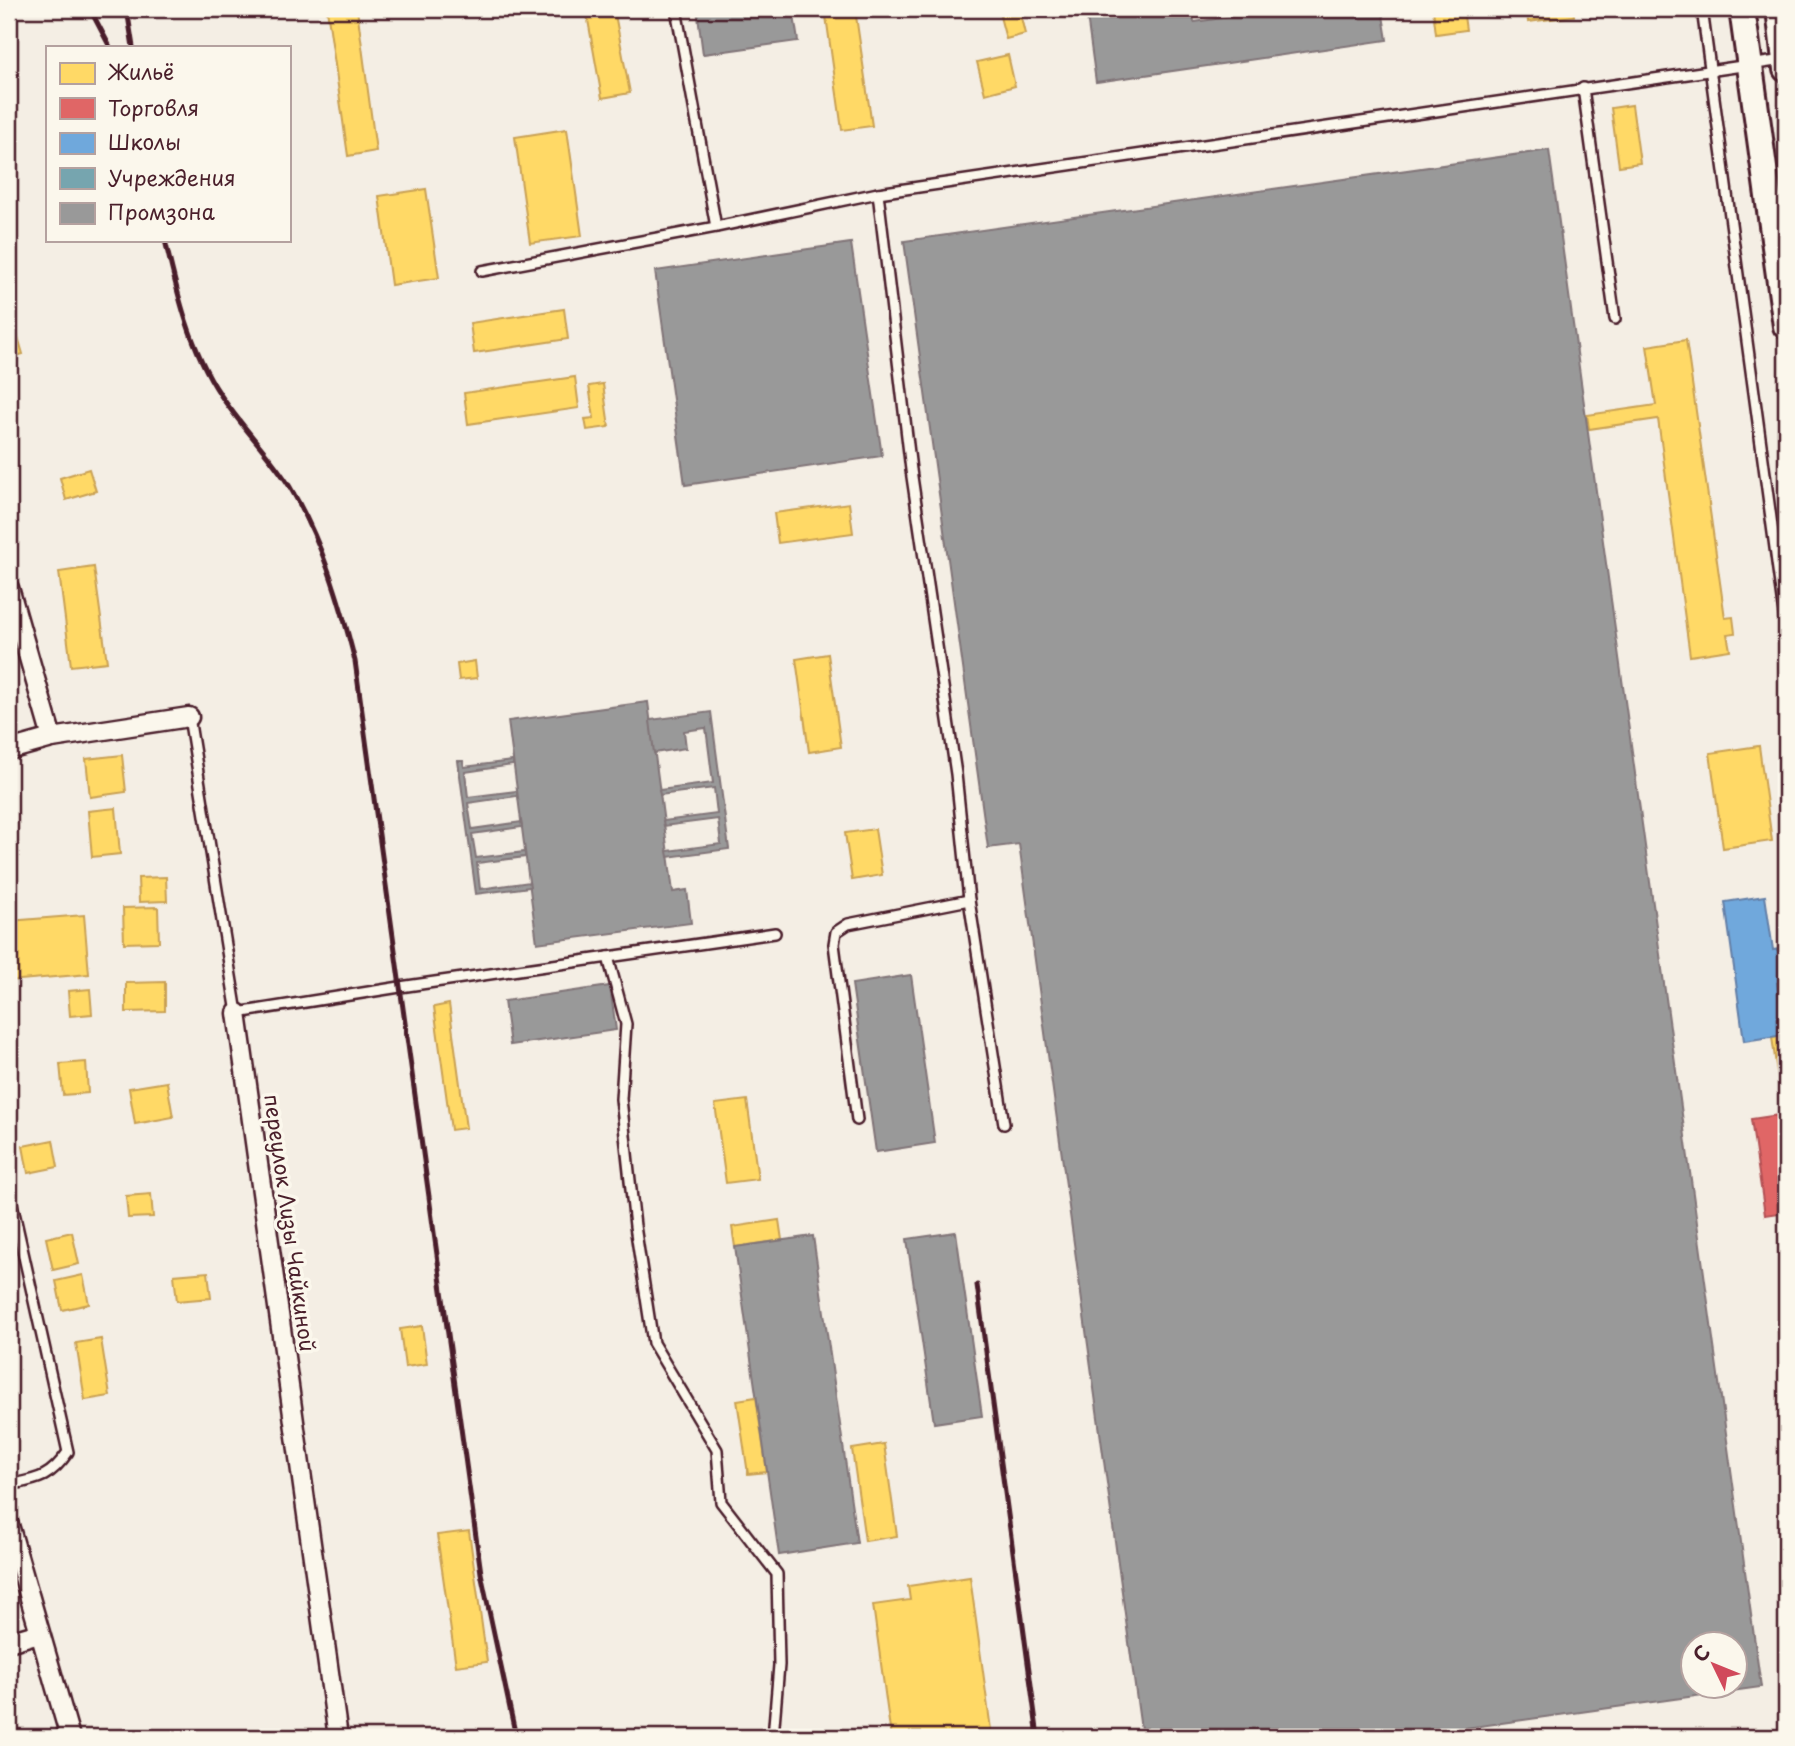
<svg xmlns="http://www.w3.org/2000/svg" width="1795" height="1746" viewBox="0 0 1795 1746" font-family="'Playpen Sans',sans-serif">
	<rect width="100%" height="100%" fill="#f4eee4"/>
	<filter id="ink" filterUnits="userSpaceOnUse"><feTurbulence type="fractalNoise" baseFrequency=".0143" numOctaves="2"/><feDisplacementMap in="SourceGraphic" scale="14" xChannelSelector="R" yChannelSelector="G"/><feConvolveMatrix kernelMatrix="1 2 1 2 8 2 1 2 1" color-interpolation-filters="sRGB"/></filter>
	<g filter="url(#ink)">
		<g fill="#ffd966" stroke="#c9a154" stroke-width="2">
			<path d="M327,9h30l19,142 -28,5z"/>
			<path d="M586,9h28l16,84 -28,5z"/>
			<path d="M825,9h30l17,117 -30,4z"/>
			<path d="M998,9h21l6,25 -19,5z"/>
			<path d="M1433,9h30l3,21 -30,4z"/>
			<path d="M1527,9h46l1,7 -46,6z"/>
			<path d="M1008,55l7,31 -30,8 -8,-32z"/>
			<path d="M1632,105l8,58 -21,3 -8,-58z"/>
			<path d="M567,129l15,107 -52,7 -15,-106z"/>
			<path d="M426,189l13,89 -48,7 -12,-89z"/>
			<path d="M9,306l14,48 -14,4z"/>
			<path d="M564,309l4,30 -94,14 -4,-30z"/>
			<path d="M1686,340l39,278 8,-1 2,16 -8,1 3,16 -40,6 -32,-237 -69,10 -2,-14 69,-10 -9,-59z"/>
			<path d="M575,377l4,31 -111,16 -4,-31z"/>
			<path d="M603,384l6,43 -22,3 -2,-11 9,-1 -5,-32z"/>
			<path d="M89,469l7,22 -30,9 -6,-22z"/>
			<path d="M849,503l4,30 -75,10 -4,-30z"/>
			<path d="M94,567l13,95 -36,4 -12,-94z"/>
			<path d="M828,654l13,93 -32,5 -13,-93z"/>
			<path d="M475,661l2,17 -18,2 -2,-16z"/>
			<path d="M1759,746l13,95 -49,7 -13,-95z"/>
			<path d="M122,755l4,37 -36,5 -4,-38z"/>
			<path d="M116,808l4,46 -28,3 -4,-46z"/>
			<path d="M875,829l7,46 -30,5 -7,-47z"/>
			<path d="M166,877l1,24 -28,1 -1,-24z"/>
			<path d="M158,907l1,35 -35,1 -1,-35z"/>
			<path d="M84,915l5,59 -80,7v-60z"/>
			<path d="M165,982v29l-39,1v-29z"/>
			<path d="M90,989l2,25 -22,2 -2,-25z"/>
			<path d="M449,1004l17,124 -15,2 -17,-123z"/>
			<path d="M1784,1035h2v79l-3,1 -11,-78z"/>
			<path d="M86,1062l2,31 -25,2 -3,-31z"/>
			<path d="M167,1082l6,35 -38,7 -6,-36z"/>
			<path d="M747,1100l11,79 -32,4 -11,-79z"/>
			<path d="M53,1140l5,27 -30,6 -5,-27z"/>
			<path d="M151,1194l2,23 -25,1 -2,-22z"/>
			<path d="M779,1220l3,20 -47,7 -3,-20z"/>
			<path d="M72,1232l7,32 -26,6 -7,-32z"/>
			<path d="M208,1272l3,26 -34,3 -3,-26z"/>
			<path d="M83,1275l6,29 -27,6 -6,-29z"/>
			<path d="M422,1326l5,38 -22,3 -5,-38z"/>
			<path d="M101,1339l9,57 -25,4 -9,-57z"/>
			<path d="M756,1397l11,75 -19,2 -11,-74z"/>
			<path d="M884,1444l13,92 -32,5 -13,-92z"/>
			<path d="M469,1531l18,131 -31,4 -19,-131z"/>
			<path d="M970,1577l22,160h-101l-18,-132 37,-5 -2,-14z"/>
		</g>
		<path fill="#e06666" stroke="#b35154" stroke-width="2" d="M1786,1114v98l-21,3 -14,-96z"/>
		<path fill="#6fa8dc" stroke="#647fa7" stroke-width="2" d="M1765,896l8,54 13,-2v34l-9,1 7,52 -40,6 -19,-139z"/>
		<path fill="#76a5af" stroke="#697d87" stroke-width="2" d="M1786,1251v44l-6,-43z"/>
		<g fill="#999" stroke="#817478" stroke-width="2" fill-rule="evenodd">
			<path d="M697,9h96l5,32 -95,13z"/>
			<path d="M1086,9h106l2,13 50,-7 -1,-6h139l5,31 -291,42z"/>
			<path d="M1549,150l212,1537 -360,50h-259l-123,-893 -31,4 -84,-607zM1694,1644h42v42h-42z"/>
			<path d="M851,243l31,213 -197,29 -30,-214z"/>
			<path d="M648,702l25,190 14,-2 4,33 -154,20 -29,-222z"/>
			<path d="M711,712l18,137 -61,8 -1,-6 54,-7 -3,-25 -54,7 -1,-5 54,-7 -3,-26 -54,7 -1,-5 54,-7 -7,-55 -22,3 2,17 -32,5 -4,-33z"/>
			<path d="M458,761h5l1,6 49,-6v4l-48,7 3,25 49,-6v5l-49,7 4,26 49,-7 1,5 -50,7 4,24 49,-6v5l-48,6 3,26 49,-7 1,5 -54,7z"/>
			<path d="M911,975l24,168 -59,9 -24,-168z"/>
			<path d="M610,986l6,44 -106,15 -6,-44z"/>
			<path d="M956,1232l26,184 -48,7 -27,-184z"/>
			<path d="M813,1236l44,307 -78,12 -44,-308z"/>
		</g>
		<g fill="none" stroke-linecap="round" stroke-linejoin="round">
			<defs>
				<g id="lane">
					<path d="M676,9l40,218"/>
					<path d="M1702,9l84,620"/>
					<path d="M1583,88l32,231"/>
					<path d="M878,193l33,277 45,304 13,126 35,224"/>
					<path d="M482,271l234,-44 162,-34 905,-133"/>
					<path d="M189,717l48,296 163,-26 375,-54"/>
					<path d="M608,957l18,67 -5,75 14,127 18,117 64,107 4,52 56,72 2,91 -6,72"/>
					<path d="M857,1120l-23,-176 2,-12 12,-8 121,-24"/>
					<path d="M9,1190l59,262c-18,26 -30,27 -59,33"/>
				</g>
				<g id="street">
					<path d="M9,588l43,150"/>
					<path d="M9,750l43,-12 137,-21"/>
					<path d="M237,1013l101,724"/>
					<path d="M9,1525l61,212"/>
					<path d="M9,1642l30,-9"/>
				</g>
				<g id="secondary">
					<path d="M1742,9l44,317"/>
					<path d="M1779,9l7,60"/>
				</g>
			</defs>
			<use href="#lane" stroke="#4a1f2b" stroke-width="14"/>
			<use href="#street" stroke="#4a1f2b" stroke-width="23"/>
			<use href="#secondary" stroke="#4a1f2b" stroke-width="30"/>
			<use href="#lane" stroke="#fbf7ec" stroke-width="9"/>
			<use href="#street" stroke="#fbf7ec" stroke-width="18"/>
			<use href="#secondary" stroke="#fbf7ec" stroke-width="24"/>
			<g stroke="#4a1f2b" stroke-width="5">
				<path d="M90,9l20,38"/>
				<path d="M127,9l6,38"/>
				<path d="M165,240c12,52 25,109 55,154 21,33 50,60 70,93 32,54 50,114 65,174l126,912 35,164"/>
				<path d="M977,1285l61,452"/>
			</g>
		</g>
	</g>
	<g text-anchor="middle" stroke-width="7" stroke-linejoin="round" paint-order="stroke">
		<g font-size="21" fill="#4a1f2b" stroke="#fbf7ec">
			<text transform="translate(289 1223) rotate(82)" y="7">переулок Лизы Чайкиной</text>
		</g>
	</g>
	<rect width="1795" height="1746" fill="none" stroke="#fbf7ec" stroke-width="35"/>
	<rect x="18" y="18" width="1760" height="1711" fill="none" stroke="#4a1f2b" stroke-width="2.5" filter="url(#ink)"/>
	<rect x="46" y="46" width="245" height="196" fill="#fbf7ec" stroke="#b4a19f" stroke-width="2"/>
	<rect x="60" y="63" width="35" height="21" fill="#ffd966" stroke="#b4a19f" stroke-width="2"/>
	<text x="108" y="80" font-size="21" fill="#4a1f2b">Жильё</text>
	<rect x="60" y="98" width="35" height="21" fill="#e06666" stroke="#b4a19f" stroke-width="2"/>
	<text x="108" y="116" font-size="21" fill="#4a1f2b">Торговля</text>
	<rect x="60" y="133" width="35" height="21" fill="#6fa8dc" stroke="#b4a19f" stroke-width="2"/>
	<text x="108" y="150" font-size="21" fill="#4a1f2b">Школы</text>
	<rect x="60" y="168" width="35" height="21" fill="#76a5af" stroke="#b4a19f" stroke-width="2"/>
	<text x="108" y="186" font-size="21" fill="#4a1f2b">Учреждения</text>
	<rect x="60" y="203" width="35" height="21" fill="#999999" stroke="#b4a19f" stroke-width="2"/>
	<text x="108" y="220" font-size="21" fill="#4a1f2b">Промзона</text>
	<g transform="translate(1714 1665) rotate(313)"><circle r="33" fill="#fbf7ec" stroke="#b4a19f" stroke-width="2"/>
	<path d="M0-5L12 26L0 18L-12 26Z" fill="#d1495b"/>
	<text y="-10" font-size="19" font-weight="bold" text-anchor="middle" fill="#4a1f2b">С</text>
	</g>
</svg>
